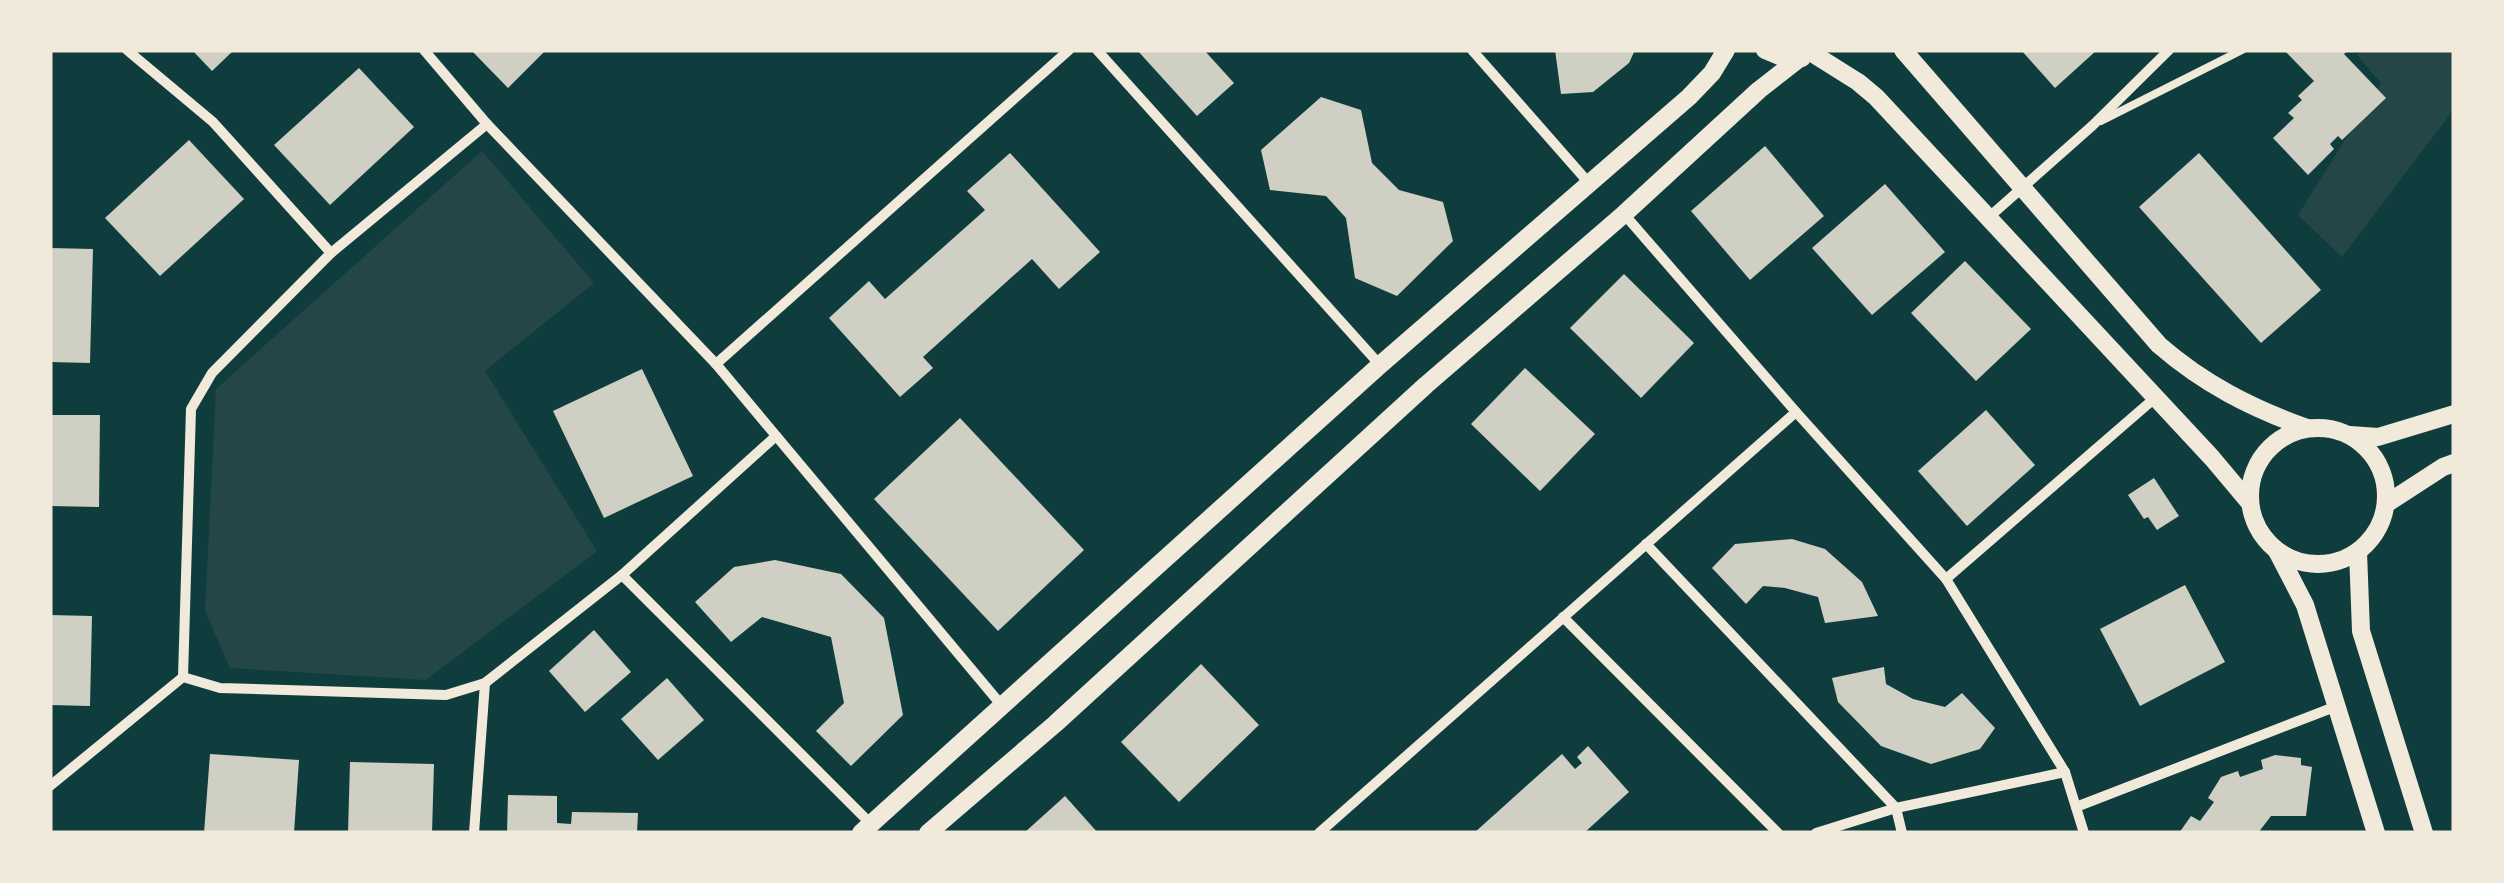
<svg xmlns="http://www.w3.org/2000/svg" width="2504" height="883" viewBox="0 0 2504 883" font-family="'Alegreya Sans',sans-serif">
	<rect width="100%" height="100%" fill="#0f3d3e"/>
	<g fill="#244646">
		<path d="M2362,50h92v59l-112,148 -44,-42 83,-132 -24,-28z"/>
		<path d="M482,151l112,132 -109,88 112,180 -171,129 -196,-12 -25,-57 11,-222z"/>
	</g>
	<g fill="#cfcfc3">
		<path d="M192,50h42l-22,21z"/>
		<path d="M471,50h75l-38,38z"/>
		<path d="M1137,50h67l30,33 -37,33z"/>
		<path d="M1555,50h80l-6,13 -36,29 -32,2z"/>
		<path d="M2021,50h76l-42,38z"/>
		<path d="M2284,50h64l-4,4 42,44 -44,42 -4,-4 -8,8 4,5 -26,26 -35,-37 21,-20 -6,-5 14,-13 -4,-4 16,-15z"/>
		<path d="M359,68l55,59 -84,78 -56,-60z"/>
		<path d="M1321,97l40,13 11,53 27,27 44,12 10,39 -56,55 -42,-18 -9,-60 -20,-22 -56,-6 -9,-40z"/>
		<path d="M189,140l55,59 -84,77 -55,-58z"/>
		<path d="M1765,146l59,70 -74,64 -59,-69z"/>
		<path d="M1010,153l90,99 -41,37 -27,-30 -109,98 10,11 -33,29 -71,-79 40,-37 16,18 100,-89 -18,-19z"/>
		<path d="M2199,153l122,137 -60,53 -122,-136z"/>
		<path d="M1885,184l60,68 -73,63 -60,-67z"/>
		<path d="M50,248l43,1 -3,114 -40,-1z"/>
		<path d="M1965,261l66,68 -55,52 -65,-68z"/>
		<path d="M1624,274l70,69 -53,55 -71,-70z"/>
		<path d="M1525,368l70,66 -55,57 -69,-67z"/>
		<path d="M642,369l51,107 -89,42 -51,-107z"/>
		<path d="M1986,410l49,55 -68,61 -49,-55z"/>
		<path d="M50,415h50l-1,92 -49,-1z"/>
		<path d="M960,418l124,132 -86,81 -124,-132z"/>
		<path d="M2154,478l25,38 -22,14 -9,-13 -4,2 -16,-24z"/>
		<path d="M1792,539l33,10 37,33 16,34 -53,7 -7,-26 -33,-9 -22,-2 -17,18 -34,-36 23,-24z"/>
		<path d="M775,560l66,14 43,44 19,97 -52,51 -35,-35 28,-28 -13,-66 -69,-20 -31,25 -36,-40 39,-35z"/>
		<path d="M2185,585l40,77 -85,44 -40,-77z"/>
		<path d="M50,615l42,1 -2,90 -40,-1z"/>
		<path d="M594,630l37,42 -46,40 -36,-41z"/>
		<path d="M1201,664l58,61 -80,77 -58,-60z"/>
		<path d="M1884,667l2,17 27,15 32,8 17,-14 33,35 -15,21 -49,15 -50,-18 -43,-44 -6,-24z"/>
		<path d="M667,678l37,42 -46,40 -37,-41z"/>
		<path d="M1588,746l41,46 -45,41h-110l88,-79 13,15 7,-6 -5,-6z"/>
		<path d="M210,754l89,6 -5,73h-90z"/>
		<path d="M2275,755l26,3v7l11,2 -6,49h-35l-13,17h-79l12,-17 9,5 14,-19 -6,-4 13,-21 17,-6 2,6 23,-8 -2,-9z"/>
		<path d="M350,762l84,2 -2,69h-84z"/>
		<path d="M508,795l49,1v27l14,1 1,-12 66,1 -1,20h-130z"/>
		<path d="M1065,796l33,37h-74z"/>
	</g>
	<g fill="none" stroke-linecap="round" stroke-linejoin="round">
		<path stroke="#f1e9da" stroke-width="8" d="M2101,121l141,-71"/>
		<g stroke="#f1e9da" stroke-width="10">
			<path d="M127,50l86,72 118,131"/>
			<path d="M424,50l63,74 229,240 287,343"/>
			<path d="M1097,50l283,315"/>
			<path d="M1472,50l116,132"/>
			<path d="M487,124l-156,129 -119,120 -21,36 -8,268 37,11 226,7 39,-12 137,-108 154,-139"/>
			<path d="M1988,218l104,-92 77,-76"/>
			<path d="M716,364l353,-314"/>
			<path d="M1796,412l150,167 119,193 19,61"/>
			<path d="M1646,544l250,264 6,25"/>
			<path d="M622,575l249,249"/>
			<path d="M1946,579l210,-182"/>
			<path d="M1563,617l215,216"/>
			<path d="M50,786l133,-109"/>
			<path d="M2076,807l261,-101"/>
			<path d="M474,833l11,-150"/>
			<path d="M1319,833l477,-421 -172,-198"/>
			<path d="M1816,833l80,-25 169,-36"/>
		</g>
		<g stroke="#f1e9da" stroke-width="18">
			<path d="M1765,50l19,8h18"/>
			<path d="M1903,50l256,295c45,39 92,63 148,83"/>
			<path d="M1815,55l43,27 18,15 336,361 37,44"/>
			<circle cx="2318" cy="496" r="68"/>
			<path d="M2350,435l28,2 76,-23"/>
			<path d="M2386,504l57,-37 11,-4"/>
			<path d="M2277,551l28,54 71,228"/>
			<path d="M2358,552l3,79 63,202"/>
			<path d="M861,833l519,-468 309,-268 23,-24 14,-23"/>
			<path d="M928,833l127,-109 371,-339 198,-171 135,-124 41,-32"/>
		</g>
	</g>
	<rect width="2504" height="883" fill="none" stroke="#f1e9da" stroke-width="105"/>
</svg>
